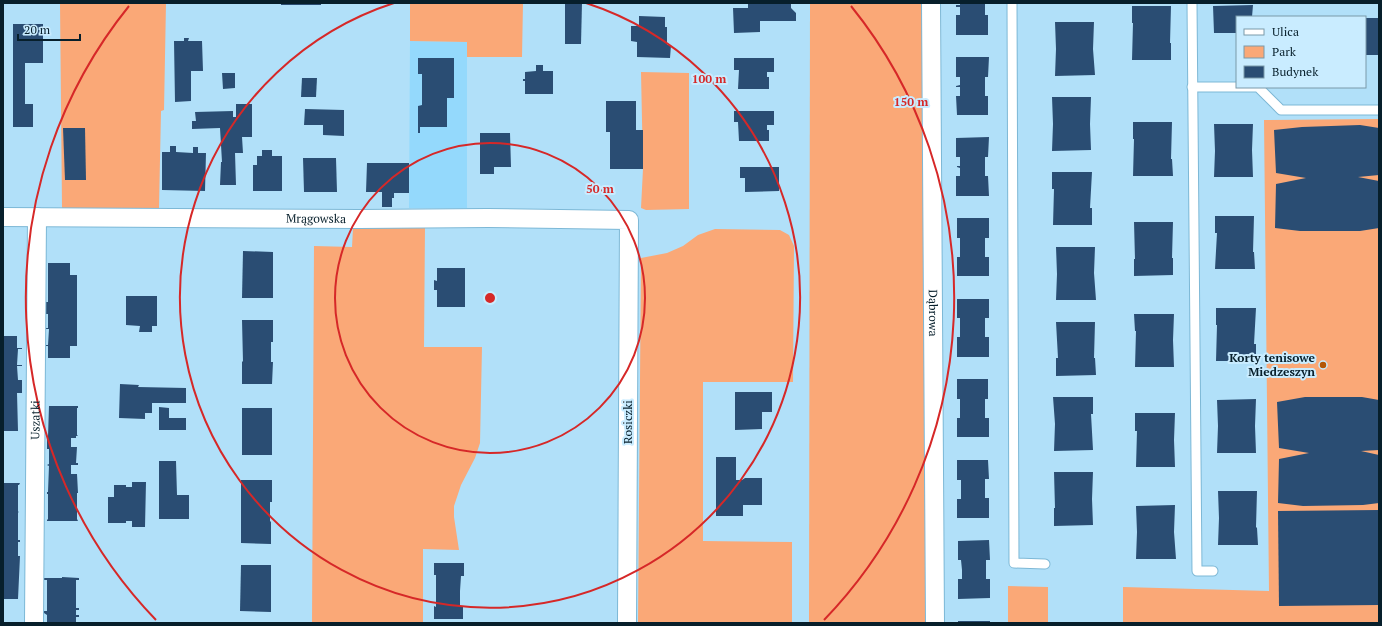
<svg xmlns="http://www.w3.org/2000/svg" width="1382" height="626" viewBox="0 0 1382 626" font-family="'PT Serif',serif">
	<rect width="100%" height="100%" fill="#b1e0f9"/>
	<path fill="#94d9fc" d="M410,41l57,1v166h-58z"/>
	<g fill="#faa877">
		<path d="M60,3h106l-2,107 -3,1 -2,97h-97z"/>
		<path d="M410,3h113l-1,54h-55v-15l-57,-1z"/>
		<path d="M810,3h114l3,620h-118z"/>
		<path d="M641,72l48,1v136l-43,1 -5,-2 2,-39z"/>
		<path d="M1379,119v504h-256v-36l146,4 -5,-471z"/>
		<path d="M425,227l-1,120h58l-2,96 -5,15 -14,27 -7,21v11l5,33 -36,-1v74h-111l2,-377 38,1 1,-19z"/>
		<path d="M715,229l65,1 9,5 5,11 -1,136h-90v159l89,1v81h-154l3,-365 26,-5 16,-7 15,-11z"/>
		<path d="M1008,586l40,1v36h-40z"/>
	</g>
	<g fill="#2a4d73">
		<rect x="281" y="3" width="40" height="2"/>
		<path d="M565,3h17l-1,41h-16z"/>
		<path d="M748,3h43v5l5,5v8h-36v11l-26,1 -1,-25h15z"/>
		<path d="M960,3h25v12h3v20h-32v-20h4v-8h-4v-2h4z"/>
		<path d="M1253,5l-1,12h-15v16h-23l-1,-27z"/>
		<path d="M1132,6h39l-1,37h1v17h-39l1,-37h-1z"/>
		<path d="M639,16l26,1v10h2v18h4l-1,13 -33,-1v-15l-6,-1v-15h8z"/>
		<rect x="1365" y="18" width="14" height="37"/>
		<path d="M1055,22h39l-1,27 2,26 -40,1 1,-27z"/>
		<path d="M13,24h30v39h-18v41h8v23h-20z"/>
		<path d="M184,38h5l-1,3h14l1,30h-12v30l-16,1 -1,-61h10z"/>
		<path d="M956,57h33l-1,20h-3v19h3v19h-31l-1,-19h4v-9h-4v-1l4,-1v-8h-4z"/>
		<path d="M418,58h36v40h-7v29h-27v6h-2v-27l4,-1v-31h-4z"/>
		<path d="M734,58h40v14h-7v5h2v12h-31l1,-19h-5z"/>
		<path d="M536,65h7v6h10v23h-28v-13h-2v-2h2v-7l11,-1z"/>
		<path d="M222,73h13v15l-12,1z"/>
		<path d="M302,78h15l-1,19h-15z"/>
		<path d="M1052,97h39l-1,27 1,26 -39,1 1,-27z"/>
		<path d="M606,101h30v29h7v39h-33v-37h-4z"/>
		<path d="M236,104h16v33h-10l1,16h-8l1,32h-16l1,-23h1l-2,-34 -28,1v-8h4l-1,-9 38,-1v6h3z"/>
		<path d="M305,109l39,1v26l-21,-1v-10h-19z"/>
		<path d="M734,111h40v14h-7v5h2v11h-30l-1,-19h-4z"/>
		<path d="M1133,122h39l-1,37h1l1,17h-40l1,-37h-1z"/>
		<path d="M1214,124h39l-1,26 1,27h-39l1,-26z"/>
		<path d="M1360,125l19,3v47l-21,2 21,4v47l-19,3h-60l-25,-3 1,-44 30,-6 -30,-5 -2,-43 28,-3z"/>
		<path d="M63,128h22l1,52h-21z"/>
		<path d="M480,133h30l1,34h-17v7h-14z"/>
		<path d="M989,137l-1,20h-3v19h3l1,20h-33v-20h4v-8l-3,-1v-1h3v-9h-4v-19z"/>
		<path d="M170,146h6v6l17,1v-6h5v6h8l-1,38 -43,-1v-38h8z"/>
		<path d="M262,150h10v6h10v35h-29v-26h4v-9h5z"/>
		<path d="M303,158h33l1,34h-33z"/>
		<path d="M367,163h42v30h-15v5h-2v9h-10v-15h-16z"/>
		<path d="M740,167h39v24l-34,1v-14h-5z"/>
		<path d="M1052,172h40l-2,36h2v17h-39l1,-36h-2z"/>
		<path d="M1215,216h39l-1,36h1l1,17h-40l2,-36h-2z"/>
		<path d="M957,218h32v20h-4v19h4v19h-32v-19h3v-19h-3z"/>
		<path d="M1134,222h39l-1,36h1v17l-39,1v-17h1z"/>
		<path d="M1056,247h39l-1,26 2,27h-40l1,-26z"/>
		<path d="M243,251l30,1v46h-31z"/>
		<path d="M48,263h22v12h7v71h-7v12h-22v-12h-4v-1h4l1,-16h-7v-1h6v-14h-4v-12h4z"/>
		<path d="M437,268h28v39h-28v-17h-3v-10l3,1z"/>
		<path d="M126,296h31v30h-5v6h-13l1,-6 -14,-1z"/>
		<path d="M957,299h32v19h-4v19h4v20h-32v-20h3v-19h-3z"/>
		<path d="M1216,308h40l-2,36h2v17h-40l1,-36h-1z"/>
		<path d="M1134,314h40l-1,26 1,27h-39l1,-36h-1z"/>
		<path d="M242,320h31v22h-2v20h2l-1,22h-30v-23l1,1z"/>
		<path d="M1056,322h39l-1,36h1l1,17 -40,1v-18h2z"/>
		<path d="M3,336h14v12h5v1h-4l-1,16h5v1h-5l1,14h4v13h-5l1,38h-15z"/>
		<path d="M957,379h31v20h-3v19h4v19h-32v-19h3v-19h-3z"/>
		<path d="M120,384l19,1 -1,2 48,1v15h-34v10h-7v6l-26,-1z"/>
		<path d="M735,392h37v20h-10v17l-27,1z"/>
		<path d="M1053,397h40v17h-2l2,36 -39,1 1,-27z"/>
		<path d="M1305,397h57l17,3v50l-18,1 18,4v48l-16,2 -60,1 -25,-3 1,-44 30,-6 -30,-5 -2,-46z"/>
		<path d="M1256,399l-1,27 1,27h-39l1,-27 -1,-26z"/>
		<path d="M49,406h29v2h-1v27l1,1h-2v2h-5v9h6l-1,16h2v2h-7v9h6l1,19h-1v26l1,2h-31v-1l1,-1v-25h-1v-2h1l1,-26 -2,-1 2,-1v-15h-2v-12h1z"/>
		<path d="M159,407l10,1v10h17v12h-27z"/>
		<rect x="242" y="408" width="30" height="47"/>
		<path d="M1135,413h40l-1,27 1,27h-39l1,-36h-2z"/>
		<path d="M716,457h20v23h6l3,-2h17v27h-19v11h-27z"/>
		<path d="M957,460h31l1,19h-4v19h4v20h-32v-19h4v-19h-4z"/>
		<path d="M159,461h17l1,34h12v24h-30z"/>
		<path d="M1054,472h39l-1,27 1,26 -39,1v-18h1z"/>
		<path d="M241,480h31v22h-2v19l1,1v22l-30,-1z"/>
		<path d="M132,482h14l-1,45h-13v-6h-6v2h-18v-26h6v-12h12v2h6z"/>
		<path d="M3,483h17l-1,2h-1v27l1,-1 -1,2v27h2v2h-2v14h2l-2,43h-15z"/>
		<path d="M1218,491h39l-1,36 1,1 1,17h-40l1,-27z"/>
		<path d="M1175,505l-1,27 2,27h-40l1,-27 -1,-26z"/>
		<path d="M1379,510v95l-100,1 -1,-95z"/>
		<path d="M989,540l1,20h-4v19h4v19l-32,1v-20h4v-9l-1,-10h-3v-19z"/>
		<path d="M434,563h30v13h-3l-1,15v16h3v12h-29v-13l2,1v-32h-2z"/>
		<path d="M241,565h30v47l-31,-1z"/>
		<path d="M62,577l17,1v2h-3v28h3v2h-3v5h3v2h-3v6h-29v-8l-3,-2v-2h3v-31h-3v-2h18z"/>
		<rect x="958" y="621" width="32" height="2"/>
	</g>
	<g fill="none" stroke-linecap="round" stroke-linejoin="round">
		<defs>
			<g id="service">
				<path d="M1012,3l2,560 31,1"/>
				<path d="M1192,3l5,568h16"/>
				<path d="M1192,87h66l23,23h98"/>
			</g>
			<g id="minor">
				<path id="s1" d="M931,3l4,620"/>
				<path id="s2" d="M3,217l356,2 129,-1 141,2 -2,403"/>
				<path id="s3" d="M34,623l3,-406"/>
			</g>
		</defs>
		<use href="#service" stroke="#7db8d6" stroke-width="11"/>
		<use href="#minor" stroke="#7db8d6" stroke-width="20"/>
		<use href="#service" stroke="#fff" stroke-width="9"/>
		<use href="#minor" stroke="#fff" stroke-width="18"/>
	</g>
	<g fill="none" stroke="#d62828" stroke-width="2">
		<circle cx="490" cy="298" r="155"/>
		<path d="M586 3A310 310 0 1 1 394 3"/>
		<path d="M156 620A464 464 0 0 1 129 6M851 6A464 464 0 0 1 824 620"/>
	</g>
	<circle fill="#b45605" stroke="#c9ecff" stroke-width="1.5" cx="1323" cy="365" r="4"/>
	<g text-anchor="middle" stroke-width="4" stroke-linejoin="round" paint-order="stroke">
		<g font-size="12" fill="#071f2b" stroke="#c9ecff">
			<text dy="4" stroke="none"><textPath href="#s2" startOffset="313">Mrągowska</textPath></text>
			<text dy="4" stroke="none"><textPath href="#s1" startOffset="310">Dąbrowa</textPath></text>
			<text dy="4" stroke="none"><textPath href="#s3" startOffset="203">Uszatki</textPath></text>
			<text transform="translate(628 422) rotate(-90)" y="4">Rosiczki</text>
		</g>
		<g font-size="12" font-weight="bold" fill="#071f2b" stroke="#c9ecff" text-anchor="end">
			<text x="1315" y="362">Korty tenisowe<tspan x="1315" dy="14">Miedzeszyn</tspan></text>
		</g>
	</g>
	<circle cx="490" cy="298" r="6" fill="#d62828" stroke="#c9ecff" stroke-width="2"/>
	<g font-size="12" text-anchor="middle" font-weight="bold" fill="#d62828" stroke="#c9ecff" stroke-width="4" stroke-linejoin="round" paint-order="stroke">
		<text x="709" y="83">100 m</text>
		<text x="911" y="106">150 m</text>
		<text x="600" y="193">50 m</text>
	</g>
	<rect width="1382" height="626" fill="none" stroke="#071f2b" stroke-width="8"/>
	<rect x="1236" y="16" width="130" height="72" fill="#c9ecff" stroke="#7b9aaa"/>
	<rect x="1244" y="29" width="20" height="6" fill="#ffffff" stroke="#7b9aaa"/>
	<text x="1272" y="36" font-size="12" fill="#071f2b">Ulica</text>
	<rect x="1244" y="46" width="20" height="12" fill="#faa877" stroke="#7b9aaa"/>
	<text x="1272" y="56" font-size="12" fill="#071f2b">Park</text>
	<rect x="1244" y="66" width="20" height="12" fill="#2a4d73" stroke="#7b9aaa"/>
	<text x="1272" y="76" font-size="12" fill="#071f2b">Budynek</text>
	<path d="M18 34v6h62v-6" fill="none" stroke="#071f2b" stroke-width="2"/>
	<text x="24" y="34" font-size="12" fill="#071f2b" stroke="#c9ecff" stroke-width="3" paint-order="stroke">20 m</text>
</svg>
